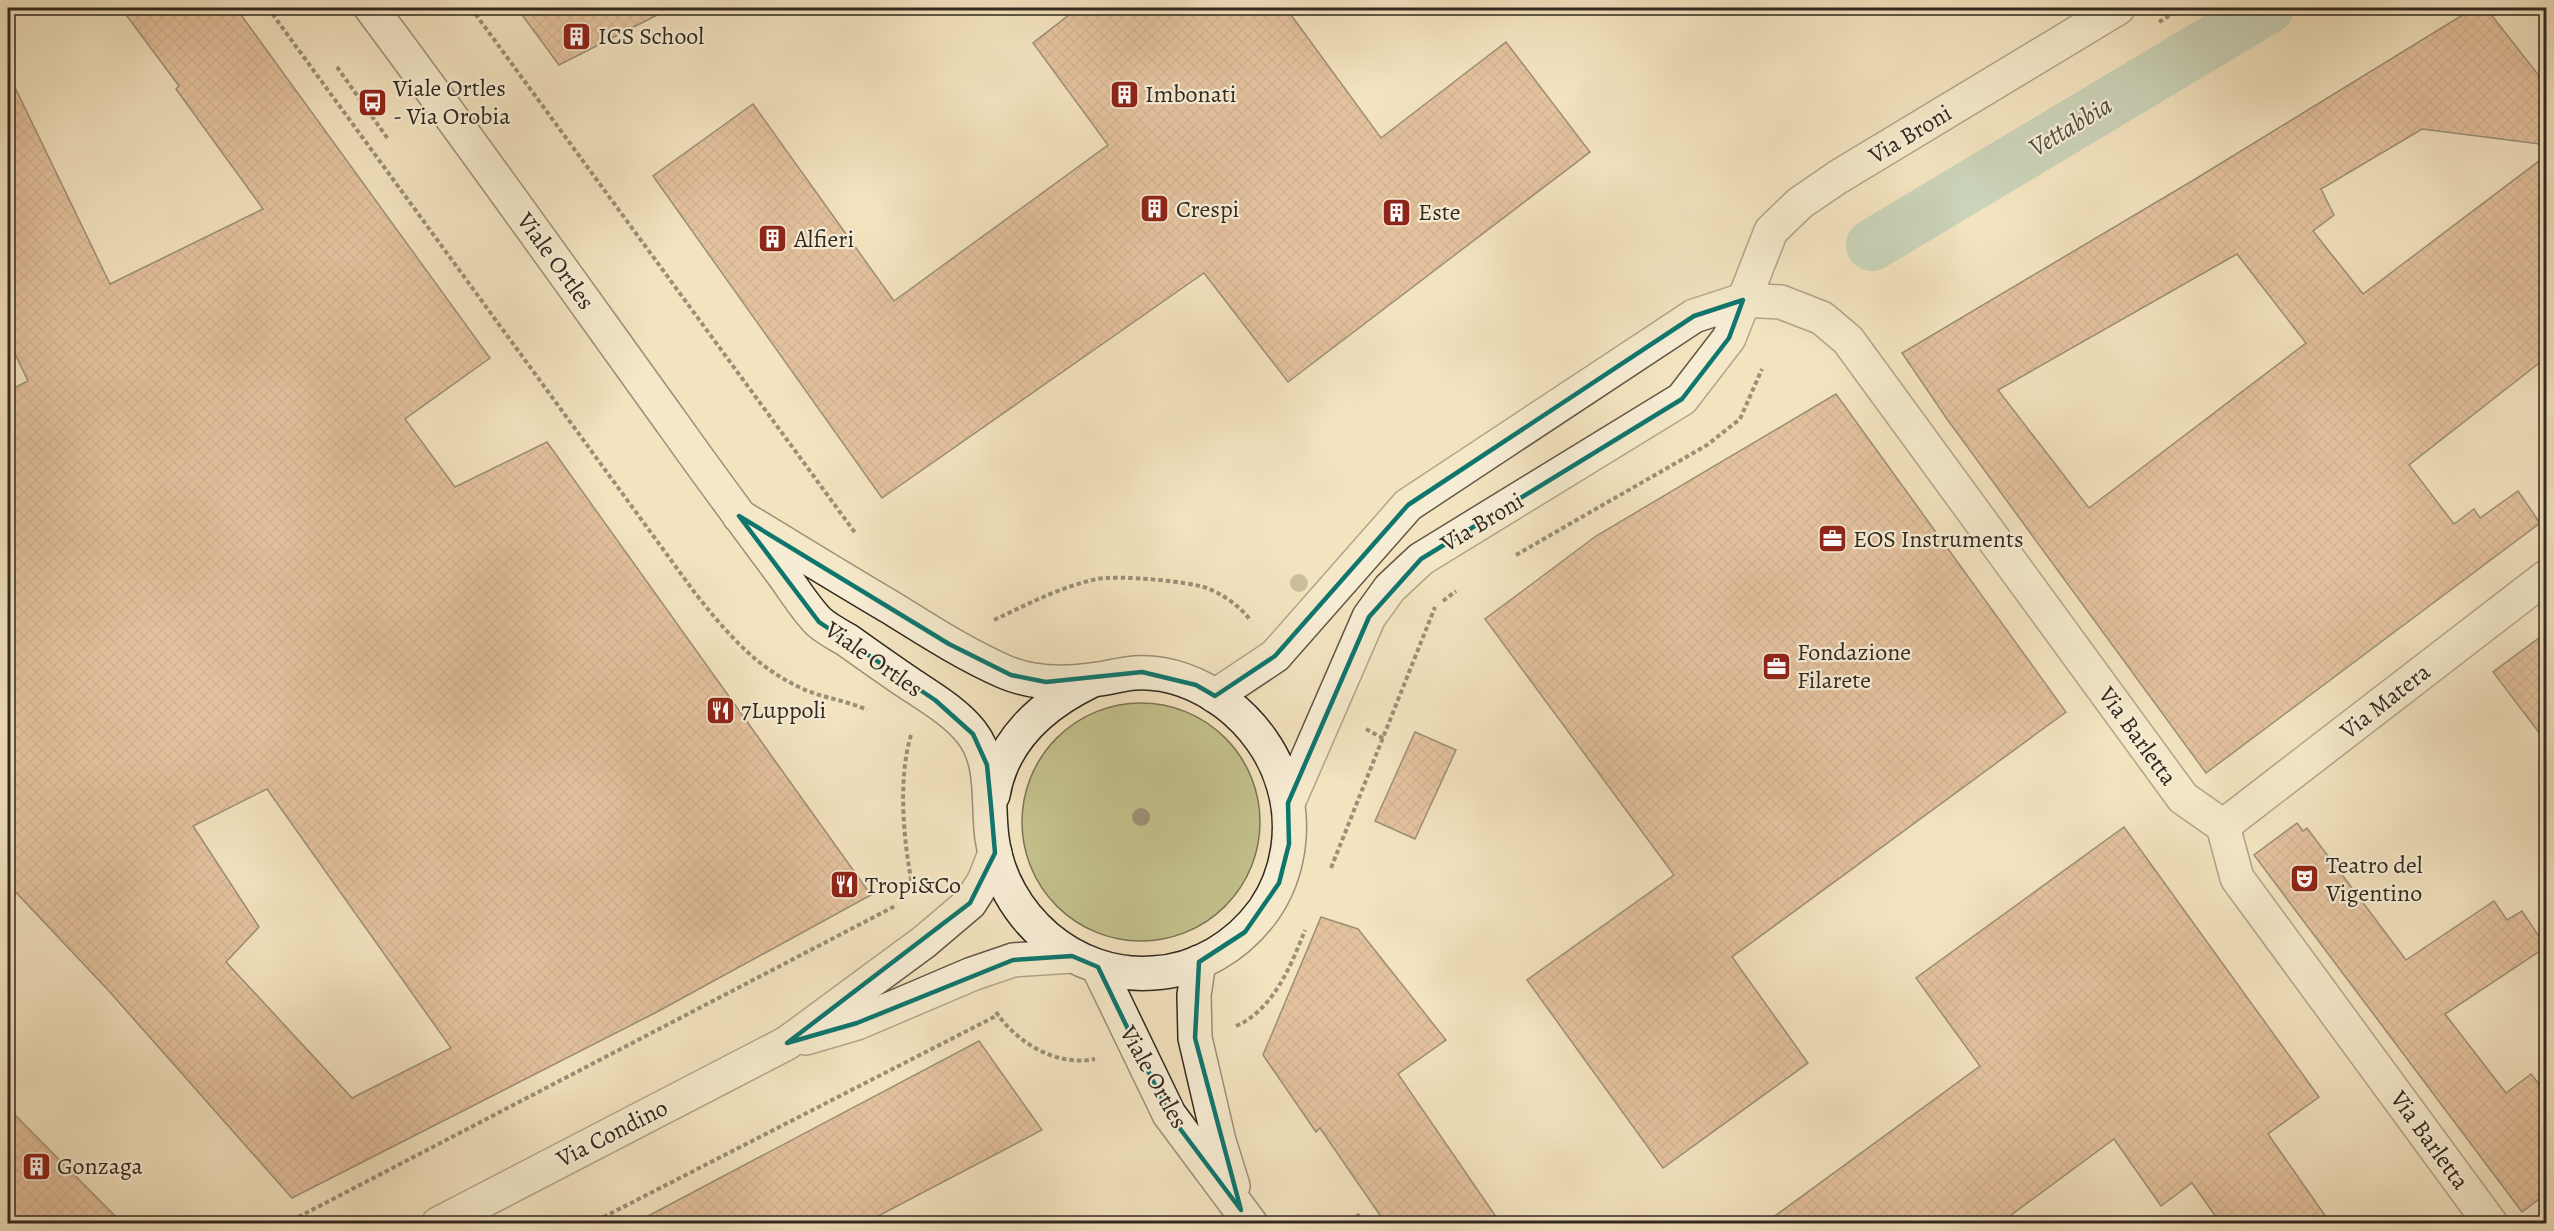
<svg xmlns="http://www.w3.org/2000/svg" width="2554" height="1231" viewBox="0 0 2554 1231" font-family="Alegreya,serif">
	<defs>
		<pattern id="building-cross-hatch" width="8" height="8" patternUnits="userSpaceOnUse" patternTransform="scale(1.5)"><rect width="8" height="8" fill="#d69975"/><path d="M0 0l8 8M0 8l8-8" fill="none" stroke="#ae7d5f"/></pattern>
	</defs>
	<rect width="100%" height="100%" fill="#f3e3bf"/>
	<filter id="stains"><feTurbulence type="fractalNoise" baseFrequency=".00333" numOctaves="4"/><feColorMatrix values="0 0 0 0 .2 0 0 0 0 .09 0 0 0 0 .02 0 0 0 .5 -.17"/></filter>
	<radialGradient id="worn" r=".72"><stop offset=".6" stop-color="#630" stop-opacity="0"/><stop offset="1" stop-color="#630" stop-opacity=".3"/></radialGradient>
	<circle fill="#c3c18c" stroke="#7a7556" stroke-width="1.5" cx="1141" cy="822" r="119"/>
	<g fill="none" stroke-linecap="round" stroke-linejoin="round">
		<path stroke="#9bbeaf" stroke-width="52" d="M1872,245l396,-237"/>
	</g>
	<g fill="url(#building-cross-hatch)" stroke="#31291f" stroke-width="1.5" fill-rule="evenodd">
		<path d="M121,8h115l254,350 -85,61 50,68 92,-45 324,453 -216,118 -363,185 -184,-208 -100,-106v-493l20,-10 -20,-42v-266l102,211 153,-75 -87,-120 3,-3zM267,789l184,259 -99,50 -126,-136 33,-35 -66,-101z"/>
		<path d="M517,8h154l-112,57z"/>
		<path d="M1078,8h208l95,130 125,-96 84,110 -302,230 -84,-109 -322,225 -229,-322 100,-72 141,197 214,-156 -75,-102z"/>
		<path d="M2474,8h12l61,78v59l-125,-16 -101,60 13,26 -21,16 50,63 184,-139v202l-138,108 45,59 20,-15 6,9 38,-27 22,32 -334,250 -259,-354 -45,-66 290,-172zM2237,254l69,89 -217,165 -91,-118z"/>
		<path d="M1836,394l230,318 -334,245 76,106 -145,105 -136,-188 147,-105 -189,-256 111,-83z"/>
		<path d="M2547,632v111l-54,-71z"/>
		<path d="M1415,732l41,18 -41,89 -40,-18z"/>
		<path d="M2297,823l6,8 4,-3 99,132 88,-59 13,19 15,-9 24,36 -101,67 61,79 25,-19 16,20v99l-25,19 -268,-357z"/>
		<path d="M2124,827l195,270 -51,37 63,90h-110l-29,-41 -31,23 -47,-67 -115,85h-235l216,-158 -64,-88z"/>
		<path d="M1321,917l37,12 88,111 -48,34 103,150h-115l-66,-96 -4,4 -53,-77z"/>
		<path d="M979,1041l63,89 -179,94h-230z"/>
		<path d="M8,1108l115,116h-115z"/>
	</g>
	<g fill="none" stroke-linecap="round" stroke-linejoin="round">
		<defs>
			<g id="street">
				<path d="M1215,696l60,-40 133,-151 286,-189 49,-16 38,2 41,16 26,22 335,458 40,28 14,52 254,346"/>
				<path d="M1288,803l81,-186 21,-29 31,-29 261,-160 47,-61 42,-107 29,-28 38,-26 280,-169"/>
				<path d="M2223,826l323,-249"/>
				<path d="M806,1038l51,-15 115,-49 41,-14 59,-4"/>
				<path d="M438,1224l349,-181 137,-101 46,-39 14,-22 11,-28"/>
			</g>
			<g id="secondary">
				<path d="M371,8c103,138 203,279 304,419 34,48 69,95 104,142 13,17 25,38 40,53 8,7 19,13 28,18 21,15 42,30 63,44 21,14 45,28 61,48 24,30 16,70 21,106 10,78 81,141 161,135 44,-2 85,-27 111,-63 25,-36 32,-84 19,-126 -18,-62 -83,-115 -148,-111 -15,1 -29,6 -44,7 -28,4 -60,3 -86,-8 -41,-18 -78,-42 -115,-65 -51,-30 -101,-61 -151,-91"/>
				<path d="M993,795c9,-54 49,-90 96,-113"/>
				<path d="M1199,962l-5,33 1,43 24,103 14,45"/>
				<path d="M1098,967l71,147 82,110"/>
			</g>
		</defs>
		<use href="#street" stroke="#625847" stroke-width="36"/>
		<use href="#secondary" stroke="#31291f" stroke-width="36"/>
		<g stroke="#31291f" stroke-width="4" stroke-dasharray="4.5 3" stroke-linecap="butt">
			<path d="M268,8l427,585c31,39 59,73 106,95 21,10 45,12 66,22"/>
			<path d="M471,8l385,526"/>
			<path d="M2159,22l23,-14"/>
			<path d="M337,67l51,72"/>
			<path d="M1516,555l191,-110 33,-26 22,-50"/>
			<path d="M1443,601l13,-10"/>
			<path d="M994,620c34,-16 66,-33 103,-41 22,-4 89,2 110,9 17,7 33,18 44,33"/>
			<path d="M1366,729l18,10"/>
			<path d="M911,735c-14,47 -7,112 3,159"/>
			<path d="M1331,868l104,-261"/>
			<path d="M996,1012c21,31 61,55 99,47"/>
			<path d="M1236,1026c37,-16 55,-60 69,-96"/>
			<path d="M1357,1214l7,10"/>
			<path d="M285,1224l612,-319"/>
			<path d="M590,1224l408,-209"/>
		</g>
		<use href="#street" stroke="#f7edd5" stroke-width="33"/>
		<use href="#secondary" stroke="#f7edd5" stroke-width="33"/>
	</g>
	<g fill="#9d9276">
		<circle cx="1299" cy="583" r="9"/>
		<circle cx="1141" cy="817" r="9"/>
	</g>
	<path d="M0 0H2554V1231H0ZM1743,300l-14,38 -47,61 -261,160 -52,58 -81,186 1,41 -10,39 -34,49 -46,30 -4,76 46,172 -72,-96 -71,-147 -26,-11 -59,4 -156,63 -70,20 183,-140 25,-50 -4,-47 -4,-41 -14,-31 -38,-34 -116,-78 -80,-106 210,128 62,31 35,7 96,-10 54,13 19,11 60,-40 133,-151 286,-189z" fill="#f3e3bf" fill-opacity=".55" fill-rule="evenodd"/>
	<path fill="none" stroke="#0f766e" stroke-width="4.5" stroke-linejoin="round" d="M1743,300l-14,38 -47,61 -261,160 -52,58 -81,186 1,41 -10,39 -34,49 -46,30 -4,76 46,172 -72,-96 -71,-147 -26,-11 -59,4 -156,63 -70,20 183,-140 25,-50 -4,-47 -4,-41 -14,-31 -38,-34 -116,-78 -80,-106 210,128 62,31 35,7 96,-10 54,13 19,11 60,-40 133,-151 286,-189z"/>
	<defs>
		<symbol id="building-square" viewBox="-11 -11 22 22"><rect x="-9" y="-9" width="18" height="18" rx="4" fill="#8f2418" stroke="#f7edd5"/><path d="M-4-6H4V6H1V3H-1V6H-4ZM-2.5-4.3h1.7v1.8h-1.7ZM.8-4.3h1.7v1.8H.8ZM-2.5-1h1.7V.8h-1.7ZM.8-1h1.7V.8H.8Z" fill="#fff"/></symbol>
		<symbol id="bus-square" viewBox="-11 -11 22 22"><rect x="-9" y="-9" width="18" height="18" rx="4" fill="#8f2418" stroke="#f7edd5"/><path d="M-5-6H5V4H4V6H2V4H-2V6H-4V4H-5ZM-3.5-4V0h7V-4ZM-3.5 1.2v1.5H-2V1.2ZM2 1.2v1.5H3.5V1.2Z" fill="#fff"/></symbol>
		<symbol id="office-square" viewBox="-11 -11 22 22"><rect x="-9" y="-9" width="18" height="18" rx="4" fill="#8f2418" stroke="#f7edd5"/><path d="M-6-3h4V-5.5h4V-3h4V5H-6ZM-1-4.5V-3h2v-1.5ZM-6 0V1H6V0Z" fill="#fff"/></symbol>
		<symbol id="restaurant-square" viewBox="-11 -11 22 22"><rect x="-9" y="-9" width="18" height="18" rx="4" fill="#8f2418" stroke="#f7edd5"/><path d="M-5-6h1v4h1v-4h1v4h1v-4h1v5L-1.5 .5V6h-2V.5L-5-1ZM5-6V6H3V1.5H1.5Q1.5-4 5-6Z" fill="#fff"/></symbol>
		<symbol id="theatre-square" viewBox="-11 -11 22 22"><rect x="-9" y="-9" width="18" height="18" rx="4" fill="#8f2418" stroke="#f7edd5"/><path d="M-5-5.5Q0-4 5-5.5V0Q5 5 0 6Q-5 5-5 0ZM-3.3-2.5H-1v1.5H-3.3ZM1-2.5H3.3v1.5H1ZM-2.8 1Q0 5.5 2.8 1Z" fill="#fff"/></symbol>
	</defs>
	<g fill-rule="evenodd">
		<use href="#building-square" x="560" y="20" width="33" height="33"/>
		<use href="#building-square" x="1108" y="78" width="33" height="33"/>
		<use href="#bus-square" x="356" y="86" width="33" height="33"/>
		<use href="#building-square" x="1138" y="192" width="33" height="33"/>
		<use href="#building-square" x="1380" y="196" width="33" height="33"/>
		<use href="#building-square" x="756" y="222" width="33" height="33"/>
		<use href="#office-square" x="1816" y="522" width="33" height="33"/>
		<use href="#office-square" x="1760" y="650" width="33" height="33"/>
		<use href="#restaurant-square" x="704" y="694" width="33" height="33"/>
		<use href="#theatre-square" x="2288" y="862" width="33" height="33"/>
		<use href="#restaurant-square" x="828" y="868" width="33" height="33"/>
		<use href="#building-square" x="20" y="1150" width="33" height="33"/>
	</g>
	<g text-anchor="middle" stroke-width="4.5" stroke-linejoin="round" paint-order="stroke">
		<g font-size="24" fill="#31291f" stroke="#f7edd5" text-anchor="start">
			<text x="598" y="44">ICS School</text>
			<text x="393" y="96">Viale Ortles<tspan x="393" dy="28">- Via Orobia</tspan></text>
			<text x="1145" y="102">Imbonati</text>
			<text x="1176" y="217">Crespi</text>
			<text x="1418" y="220">Este</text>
			<text x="794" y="247">Alfieri</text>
			<text x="1853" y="547">EOS Instruments</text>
			<text x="1797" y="660">Fondazione<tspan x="1797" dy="28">Filarete</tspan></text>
			<text x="741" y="718">7Luppoli</text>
			<text x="2326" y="873">Teatro del<tspan x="2326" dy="28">Vigentino</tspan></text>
			<text x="865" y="893">Tropi&amp;Co</text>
			<text x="57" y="1174">Gonzaga</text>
		</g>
		<g font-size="24" fill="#31291f" stroke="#f7edd5">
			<text transform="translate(1910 134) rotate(-31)" y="8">Via Broni</text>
			<text transform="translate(556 261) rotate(54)" y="8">Viale Ortles</text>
			<text transform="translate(1482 522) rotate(-31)" y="8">Via Broni</text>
			<text transform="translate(874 659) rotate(35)" y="8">Viale Ortles</text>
			<text transform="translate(2385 701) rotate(-38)" y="8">Via Matera</text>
			<text transform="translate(2138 736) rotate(54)" y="8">Via Barletta</text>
			<text transform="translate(1154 1077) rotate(61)" y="8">Viale Ortles</text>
			<text transform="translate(612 1133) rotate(-27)" y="8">Via Condino</text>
			<text transform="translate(2430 1140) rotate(54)" y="8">Via Barletta</text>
		</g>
		<g font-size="26" font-style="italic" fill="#4c4e43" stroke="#f7edd5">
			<text transform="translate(2070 126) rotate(-31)" y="9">Vettabbia</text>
		</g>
	</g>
	<rect width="2554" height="1231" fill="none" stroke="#f3e3bf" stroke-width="30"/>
	<rect x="9" y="9" width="2536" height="1213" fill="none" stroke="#31291f" stroke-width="3"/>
	<rect x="15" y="15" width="2524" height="1201" fill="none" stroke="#31291f" stroke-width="1.5"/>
	<rect width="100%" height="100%" filter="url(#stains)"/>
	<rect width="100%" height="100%" fill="url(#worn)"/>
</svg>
